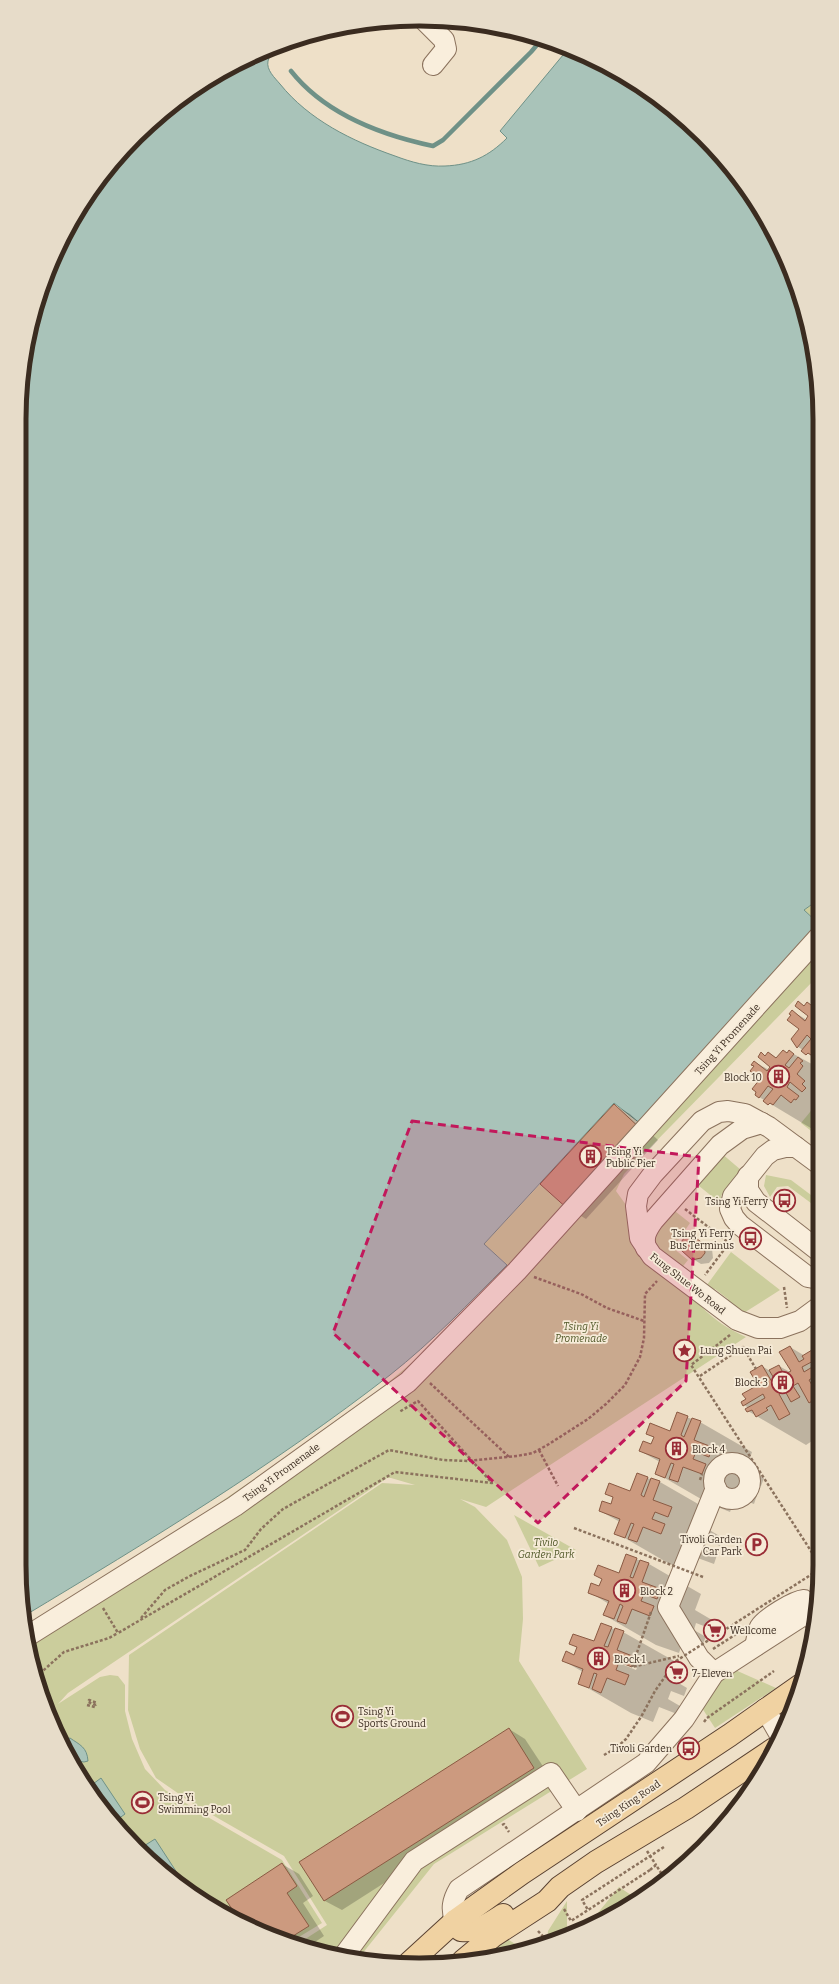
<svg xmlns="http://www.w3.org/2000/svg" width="839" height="1984" viewBox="0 0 839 1984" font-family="Bitter,serif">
	<rect width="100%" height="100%" fill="#eee0c8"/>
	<g fill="#cbcd9c">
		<path d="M818,900v23l-14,-13z"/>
		<path d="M818,926v50l-194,198 -8,17 33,46 22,-29 19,15 -17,25 15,12 -8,10 -13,-8c25,34 38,57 79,75l-260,170 -26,-8 15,8 32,33 15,37 1,42 -4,42 68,108 -153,95 -76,95 -16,-2 -46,-12 31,-20 -43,-69 -89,-51 -39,-27 -16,-29 -12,-39 1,-55 253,-172 33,2 -24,-7h-4l-319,215 -10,11 42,-27 10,-2 8,1 7,9v26l7,28 13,30 20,21 41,26 76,44 40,63 -33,20 -70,-32 -63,-45 -38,-38 -45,-63 -33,-72 -13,-51 163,-119 117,-80 72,-53 53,-44 79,-78 -27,-24 56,-60 29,26 70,-84z"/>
		<path d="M819,1101v36l-18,-14z"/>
		<path d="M721,1153l20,17 -20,26 3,10 -30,-24z"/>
		<path d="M766,1175l25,5 28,21v8l-31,-23 -11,1 -7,10 -6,-11z"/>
		<path d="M731,1252l49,38 -41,26 -15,-11 4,-6 -13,-10 -4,5 -7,-5z"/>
		<path d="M514,1515l62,35 -37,17z"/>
		<path d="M733,1669l43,19 -61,40 -13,-20 20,-32z"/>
		<path d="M667,1871l3,4 -50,36 -81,35 8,-5 1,-10 19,-30v28l30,-15 22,-27 12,8z"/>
		<path d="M504,1937l21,13 -28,7 -24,3z"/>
	</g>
	<g fill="#a9c3b9" stroke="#6f9187">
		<path d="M288,43c-7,4 -18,9 -20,18 -2,9 7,17 12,23 29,36 72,57 115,72 16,6 33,11 50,10 26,-1 44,-10 62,-28l-7,-7 68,-82 29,11 66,42 74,74 52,90 28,101 1,533 -14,10 14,13v3l-177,198 -27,-21 -130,141 23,21c-38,38 -75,77 -117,110 -116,90 -241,166 -366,241l-5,-52v-1145l8,-77 13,-51 33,-72 46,-64 57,-53 67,-42z"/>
		<path d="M70,1738c10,7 17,9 18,23l-4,1 -14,-2 -8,-19z"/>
		<path d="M101,1778l24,36 -11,8 -25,-35z"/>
		<path d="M155,1839l30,46 -1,1 -28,-20 -17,-17z"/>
	</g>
	<g fill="#0003" fill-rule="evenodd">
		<path d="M798,1002l7,4 2,-3 9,5 2,-3 1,56 -25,-17 6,-15 -8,-14v-4l15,9 3,-4z"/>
		<path d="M790,1052l29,16v65l-60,-36 3,-18 -7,-17 14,8 3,-4 -11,-12 5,2 3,-3 9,6z"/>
		<path d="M614,1105l16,9 28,26 -72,79 -16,-10z"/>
		<path d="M693,1237l19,12 1,9 -4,5 -8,1 -8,-5z"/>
		<path d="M790,1347l15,9 7,-5 7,5 1,86 -5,-3 -9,6 -58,-34 1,-3 -5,-3 15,-19 3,-20 8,5 9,-5 11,6 2,-1z"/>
		<path d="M678,1414l22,8 52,30 -5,16 17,10 -3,8 -13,-5 -3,7 12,7 -3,9 -18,-7 -6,15 -22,-9 -52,-30 4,-11 -20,-11 12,-5 3,-8 -8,-5h24z"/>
		<path d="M647,1478l13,4 52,30 -6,16 17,10 -3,8 -13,-5 -2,7 12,7 -3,9 -19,-7 -18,10 -9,-4 -52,-30 4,-11 -20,-11 11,-5 3,-8 -8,-5h24z"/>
		<path d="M636,1559l13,5 52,30 -6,16 17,10 -3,8 -13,-5 -2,7 12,7 -4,8 -18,-7 -5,15 -23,-8 -52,-30 5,-11 -20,-12 30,-18z"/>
		<path d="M611,1628l12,4 53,30 -6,16 17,10 -3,8 -13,-5 -3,8 12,7 -3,8 -18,-7 -6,15 -22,-9 -52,-30 4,-11 -19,-11 11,-5 3,-8 -8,-5h24zM624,1663l13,5 -1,2 -12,-5z"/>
		<path d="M509,1729l16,10 25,38 -208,133 -17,-9 -24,-39z"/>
		<path d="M282,1864l17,10 14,22 -10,7 21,33 -18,12 -15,-4 -49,-22z"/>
	</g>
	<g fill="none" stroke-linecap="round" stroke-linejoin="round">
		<path stroke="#6f9187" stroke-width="4.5" d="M291,71c34,43 90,64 142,75l10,-6 88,-88 11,-13"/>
	</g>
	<g fill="#cc9a7f" stroke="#8a5a43">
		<path d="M798,1001l6,5 3,-4 8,6 3,-4v41l-7,10 -3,-2 -2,2 -5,-4 10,-12 -4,-4 -10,13 -6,-9 8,-10 -12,-9 4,-5 -2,-1 3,-4 13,11 3,-5 -13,-10z"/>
		<path d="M783,1050l4,3 2,-3 5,4 -9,11 4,3 9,-11 5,4 -3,2 3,3 -6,8 8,7 -3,3 4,4 -4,4 -12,-10 -3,5 12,9 -3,4 -2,-1 -3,4 -10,-8 -8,10 -3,-2 -2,2 -5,-4 10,-12 -5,-3 -9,12 -4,-3 1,-3 -4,-3 8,-10 -10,-8 4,-5 -3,-1 3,-4 13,10 3,-4 -12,-10 3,-5 4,4 3,-4 8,6z"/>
		<path d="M614,1104l28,26 -73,80 -29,-26z"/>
		<path d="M693,1236l11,8 1,9 -4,5 -9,2 -10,-9 -1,-9 4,-5z"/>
		<path d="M790,1346l9,16 5,-3 -2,-3 10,-6 5,9 -15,8 2,5 15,-9v14l-3,3 -2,-3 -5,3 10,17 -10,6 -11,-20 -5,3 7,11 -9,5 -6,-11 -6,3 11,20 -11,6 -8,-15 -5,3 2,2 -12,7 -4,-7 -5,2 -2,-3 20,-11 -2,-4 -20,12 -2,-4 5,-3 -4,-5 16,-9 -8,-13 12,-7 10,17 3,-2 -6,-10 10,-5 5,10 7,-4 -12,-19z"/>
		<path d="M677,1412l11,4 -7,19 3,2 8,-19 9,3 -7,19 18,7 -3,10 -13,-5 -3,7 13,5 -4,10 -19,-7 -5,15 -9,-3 5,-15 -3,-1 -6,15 -10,-4 5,-15 -21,-8 4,-10 8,3 3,-7 -8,-3 4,-11 20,8z"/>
		<path d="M637,1473l11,4 -7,18 3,2 7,-19 9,3 -7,19 19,7 -4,10 -13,-5 -3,7 13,5 -4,10 -18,-7 -6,15 -9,-3 6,-15 -3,-1 -6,15 -11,-4 6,-15 -21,-8 3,-10 9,3 2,-7 -8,-3 4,-11 21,8z"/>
		<path d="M626,1554l11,4 -7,19 3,1 7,-18 9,3 -7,19 19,7 -4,10 -13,-5 -3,7 13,5 -4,10 -18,-7 -6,15 -9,-3 6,-15 -3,-2 -6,15 -11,-4 6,-14 -21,-8 3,-10 8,3 3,-7 -8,-4 4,-10 21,8z"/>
		<path d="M601,1623l11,4 -8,19 4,1 7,-19 9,3 -7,19 18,7 -3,10 -13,-5 -3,8 13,5 -4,10 -18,-7 -6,15 -9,-4 5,-15 -3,-1 -5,15 -11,-4 5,-15 -21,-8 4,-10 8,4 3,-8 -8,-3 4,-10 21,7z"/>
		<path d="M509,1728l25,40 -210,133 -25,-39z"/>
		<path d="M721,1828l-16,16 -2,-4z"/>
		<path d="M282,1863l15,23 -10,7 22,33 -24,15 -45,-20 -14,-21z"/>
		<path d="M655,1880l2,4 -11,9 -4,-5z"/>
	</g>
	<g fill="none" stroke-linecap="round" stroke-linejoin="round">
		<defs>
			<g id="minor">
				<path d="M425,21l19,19 2,9 -13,16"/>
				<path d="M796,1147h-11l-12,3 -8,6 -32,40 -3,13 4,9 6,7 68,52 11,2"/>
				<path d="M819,1164l-50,-37 -24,-13 -17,-3 -9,1 -17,9 -49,53 -15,20 -2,12 4,32 12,18 85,64 21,8h22l20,-7 19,-14"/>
				<path d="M748,1176v14l8,12 63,49"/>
				<path d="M646,1248c-3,-11 0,-17 7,-27l67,-76 22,-16 20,-6"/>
				<circle cx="732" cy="1481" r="18"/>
				<path d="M26,1637l209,-131 173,-124 109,-111 301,-333"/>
				<path d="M755,1646c2,-6 2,-13 5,-19 6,-9 34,-26 44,-27l5,4 5,17"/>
				<path d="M714,1673l-15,-15 -31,-51 48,-119"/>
				<path d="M765,1709l15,26"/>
				<path d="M455,1921c-4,-12 -3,-20 4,-32l187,-126 38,-44 30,-46 102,-66"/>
				<path d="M343,1957l71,-96 137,-88 26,38"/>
			</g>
			<g id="major">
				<path d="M455,1921l6,9c17,2 28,-6 42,-15"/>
				<path d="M463,1961l30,-25 54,-35 13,-14 36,-25 90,-54 88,-59"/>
				<path d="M408,1964l47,-43 67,-48 208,-138 71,-50"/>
			</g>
		</defs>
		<use href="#minor" stroke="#8b725d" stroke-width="22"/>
		<use href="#major" stroke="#594131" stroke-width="24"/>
		<g stroke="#8b725d" stroke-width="2.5" stroke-dasharray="3 2" stroke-linecap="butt">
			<path d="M685,1209l44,34 -24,32"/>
			<path d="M534,1277l47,17 26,14 37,13"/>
			<path d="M784,1287l3,21"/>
			<path d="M730,1335l-39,30 129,200"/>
			<path d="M700,1376l43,-29 13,22"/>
			<path d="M430,1383l79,74"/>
			<path d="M539,1450l19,36"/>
			<path d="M700,1480l2,-6"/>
			<path d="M811,1586l7,-5"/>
			<path d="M103,1608l15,25 277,-161 97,11 -74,-82 -19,11"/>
			<path d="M651,1612l-19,55 47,-11"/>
			<path d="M141,1618l24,-28 25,-14 55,-26 16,-21 22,-20 106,-59 54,10 25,1 49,-5 16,-3 16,-9 39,-25 18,-15 19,-19 15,-28 4,-19 1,-44 12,-13"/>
			<path d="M713,1649l28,-18"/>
			<path d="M36,1677l28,-25 45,-14 9,-5"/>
			<path d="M87,1705l8,2 1,-2"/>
			<path d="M96,1705l-8,-3 1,-2 8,3"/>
			<path d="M704,1722l3,-4 67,-47"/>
			<path d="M502,1825l2,-1 5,8"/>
			<path d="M647,1851l9,14"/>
			<path d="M650,1870l6,-5 9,14"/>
			<path d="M564,1909l7,12 17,-11"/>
			<path d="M538,1931l11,12"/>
		</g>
		<use href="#minor" stroke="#f9eedc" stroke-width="20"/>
		<use href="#major" stroke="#f0d2a2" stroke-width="22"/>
		<g stroke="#8b725d" stroke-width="2.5" stroke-dasharray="3 2" stroke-linecap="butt">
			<path d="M574,1528l129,49"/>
			<path d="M604,1755l12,-7 10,-9 15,-22 14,-26 21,-30 144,-92"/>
			<path d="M650,1870l-62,40 -6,-10 82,-53"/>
		</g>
	</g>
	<path fill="#c2185b" fill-opacity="0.2" stroke="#c2185b" stroke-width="3" stroke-dasharray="8 5" stroke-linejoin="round" d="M412,1121l287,36 -13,224 -148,142 -205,-190z"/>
	<defs>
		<symbol id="building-ring" viewBox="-11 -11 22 22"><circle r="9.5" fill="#f6ebd8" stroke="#992d36" stroke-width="1.5"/><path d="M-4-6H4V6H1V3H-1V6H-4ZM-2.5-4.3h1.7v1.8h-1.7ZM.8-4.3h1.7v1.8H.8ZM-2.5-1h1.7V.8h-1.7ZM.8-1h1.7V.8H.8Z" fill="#992d36"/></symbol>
		<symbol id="bus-ring" viewBox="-11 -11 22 22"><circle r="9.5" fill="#f6ebd8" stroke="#992d36" stroke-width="1.5"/><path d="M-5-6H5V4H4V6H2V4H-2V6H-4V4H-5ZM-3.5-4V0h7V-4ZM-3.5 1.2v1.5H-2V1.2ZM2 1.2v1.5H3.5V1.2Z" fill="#992d36"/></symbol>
		<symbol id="sight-ring" viewBox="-11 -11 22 22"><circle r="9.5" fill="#f6ebd8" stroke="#992d36" stroke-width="1.5"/><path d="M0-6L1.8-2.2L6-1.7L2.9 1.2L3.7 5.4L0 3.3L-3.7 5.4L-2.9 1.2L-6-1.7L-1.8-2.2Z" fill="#992d36"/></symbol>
		<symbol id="parking-ring" viewBox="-11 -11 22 22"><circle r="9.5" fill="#f6ebd8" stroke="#992d36" stroke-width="1.5"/><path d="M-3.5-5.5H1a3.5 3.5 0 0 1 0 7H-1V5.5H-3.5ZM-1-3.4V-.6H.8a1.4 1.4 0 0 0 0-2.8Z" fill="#992d36"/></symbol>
		<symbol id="supermarket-ring" viewBox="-11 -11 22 22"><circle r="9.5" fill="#f6ebd8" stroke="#992d36" stroke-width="1.5"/><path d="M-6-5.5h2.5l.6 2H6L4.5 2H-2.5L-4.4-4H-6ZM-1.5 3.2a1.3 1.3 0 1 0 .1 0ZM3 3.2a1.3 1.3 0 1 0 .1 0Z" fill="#992d36"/></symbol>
		<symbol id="stadium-ring" viewBox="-11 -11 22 22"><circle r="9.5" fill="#f6ebd8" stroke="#992d36" stroke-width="1.5"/><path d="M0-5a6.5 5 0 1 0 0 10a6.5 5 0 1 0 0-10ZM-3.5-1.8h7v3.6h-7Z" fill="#992d36"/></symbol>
	</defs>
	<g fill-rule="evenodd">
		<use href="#building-ring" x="766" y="1064" width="25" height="25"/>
		<use href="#building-ring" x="578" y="1144" width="25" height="25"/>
		<use href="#bus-ring" x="772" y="1188" width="25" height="25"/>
		<use href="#bus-ring" x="738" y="1226" width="25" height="25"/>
		<use href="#sight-ring" x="672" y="1338" width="25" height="25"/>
		<use href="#building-ring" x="770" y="1370" width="25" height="25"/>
		<use href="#building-ring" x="664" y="1436" width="25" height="25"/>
		<use href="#parking-ring" x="744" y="1532" width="25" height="25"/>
		<use href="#building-ring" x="612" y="1578" width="25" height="25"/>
		<use href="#supermarket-ring" x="702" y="1618" width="25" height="25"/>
		<use href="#building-ring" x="586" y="1646" width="25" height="25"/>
		<use href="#supermarket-ring" x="664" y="1660" width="25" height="25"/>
		<use href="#stadium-ring" x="330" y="1704" width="25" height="25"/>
		<use href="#bus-ring" x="676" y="1736" width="25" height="25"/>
		<use href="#stadium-ring" x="130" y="1790" width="25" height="25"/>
	</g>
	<g text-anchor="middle" stroke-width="3.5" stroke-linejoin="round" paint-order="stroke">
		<g font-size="10" fill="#3b2c20" stroke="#f6ebd8">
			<text transform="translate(727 1039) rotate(-48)" y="4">Tsing Yi Promenade</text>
			<text transform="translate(688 1283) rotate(38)" y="4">Fung Shue Wo Road</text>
			<text transform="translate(281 1472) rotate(-36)" y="4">Tsing Yi Promenade</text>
			<text transform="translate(628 1803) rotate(-34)" y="4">Tsing King Road</text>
		</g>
		<g font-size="10" fill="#3b2c20" stroke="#f6ebd8" text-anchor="start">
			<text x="762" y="1081" text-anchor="end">Block 10</text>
			<text x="606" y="1155">Tsing Yi<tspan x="606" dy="12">Public Pier</tspan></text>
			<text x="768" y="1205" text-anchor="end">Tsing Yi Ferry</text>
			<text x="734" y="1237" text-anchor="end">Tsing Yi Ferry<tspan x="734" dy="12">Bus Terminus</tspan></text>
			<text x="700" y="1354">Lung Shuen Pai</text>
			<text x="768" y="1386" text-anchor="end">Block 3</text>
			<text x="692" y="1453">Block 4</text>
			<text x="742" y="1543" text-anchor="end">Tivoli Garden<tspan x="742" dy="12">Car Park</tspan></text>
			<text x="640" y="1595">Block 2</text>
			<text x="730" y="1634">Wellcome</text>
			<text x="614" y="1663">Block 1</text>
			<text x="692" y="1677">7-Eleven</text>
			<text x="358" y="1715">Tsing Yi<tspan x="358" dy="12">Sports Ground</tspan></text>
			<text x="672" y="1752" text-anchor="end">Tivoli Garden</text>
			<text x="158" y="1801">Tsing Yi<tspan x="158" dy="12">Swimming Pool</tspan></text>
		</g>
		<g font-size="10" font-style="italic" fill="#4f5727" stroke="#f6ebd8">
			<text x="581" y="1330">Tsing Yi<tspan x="581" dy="12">Promenade</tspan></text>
			<text x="546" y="1546">Tivilo<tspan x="546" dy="12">Garden Park</tspan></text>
		</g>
	</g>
	<path d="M0 0H839V1984H0ZM419 26H420A393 393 0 0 1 813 419V1565A393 393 0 0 1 420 1958H419A393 393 0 0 1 26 1565V419A393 393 0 0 1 419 26Z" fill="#e7dcc9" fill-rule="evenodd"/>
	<path fill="none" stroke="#3b2c20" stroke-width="5" d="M419 26H420A393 393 0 0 1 813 419V1565A393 393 0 0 1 420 1958H419A393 393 0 0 1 26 1565V419A393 393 0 0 1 419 26Z"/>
</svg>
